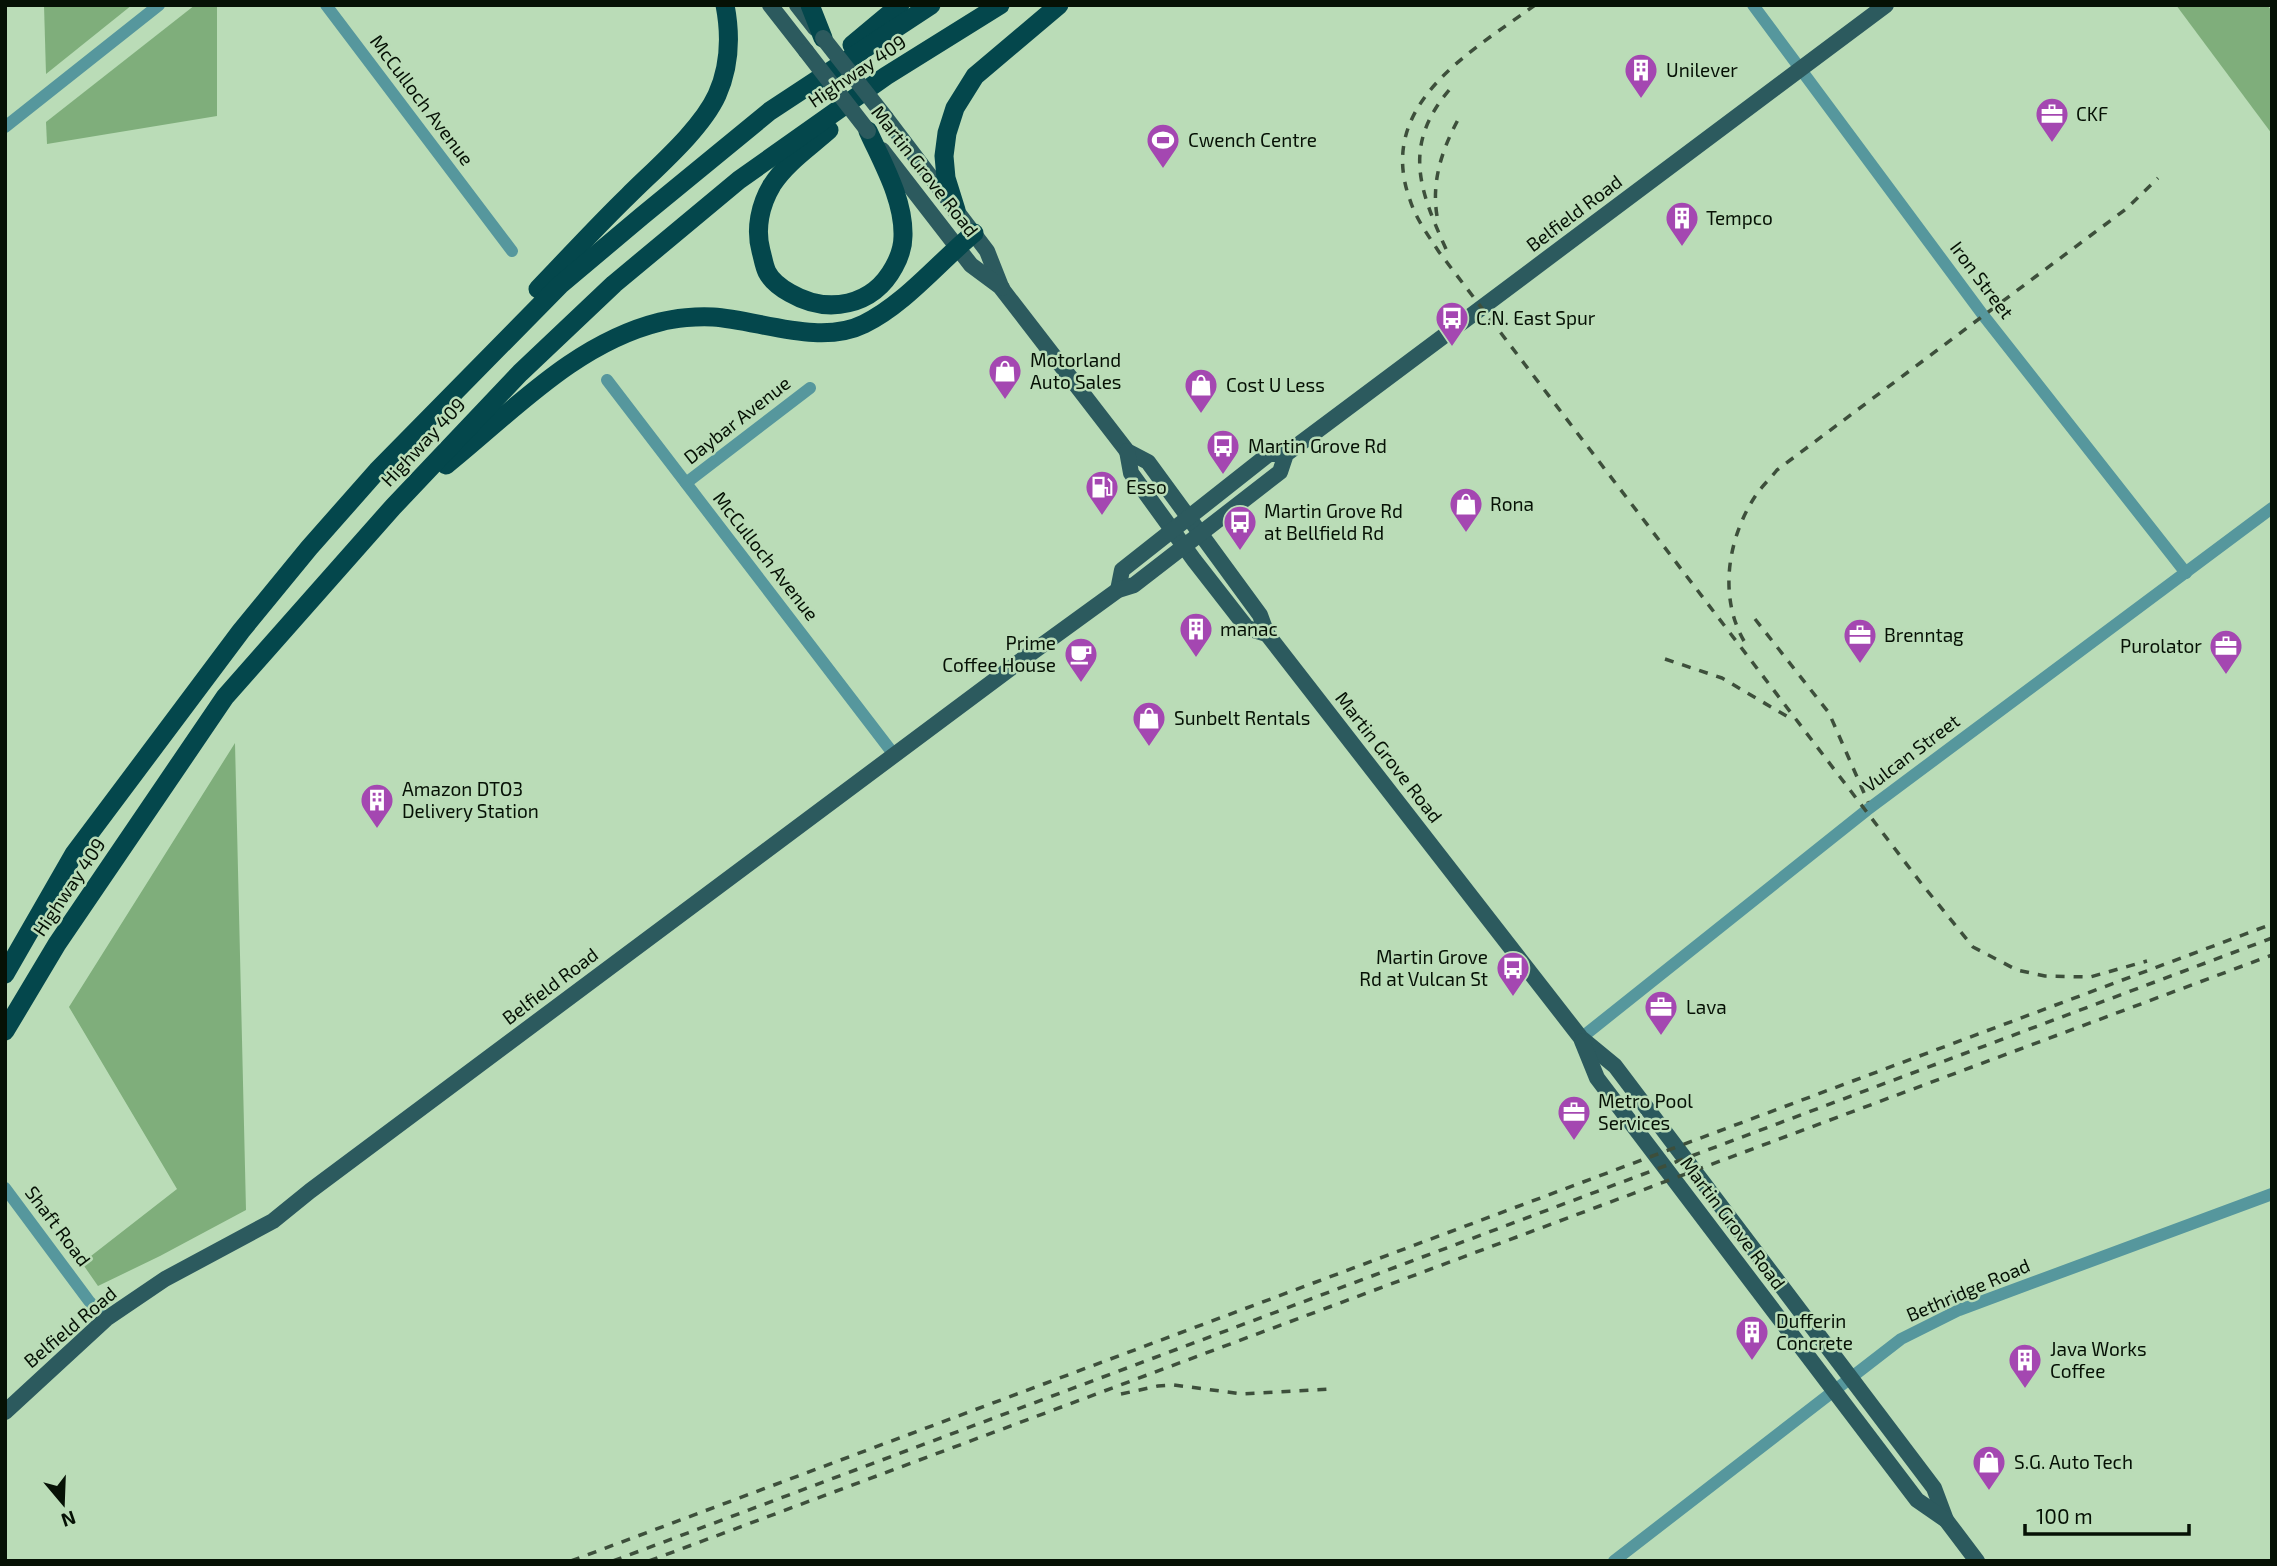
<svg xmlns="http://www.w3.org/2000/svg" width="2277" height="1566" viewBox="0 0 2277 1566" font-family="'Exo 2',sans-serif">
	<rect width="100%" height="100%" fill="#badcb7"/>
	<g fill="#7fae7b">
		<path d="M44,5h88l-86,69z"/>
		<path d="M195,5h22v111l-170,28 -1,-22z"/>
		<path d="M2176,5h91l5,6v123z"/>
		<path d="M235,743l11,467 -86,46 -62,30 -16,-23 95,-74 -108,-182z"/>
	</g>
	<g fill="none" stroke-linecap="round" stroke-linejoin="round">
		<g stroke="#56979d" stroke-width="12">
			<path d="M326,5l186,246"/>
			<path d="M1753,5l230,310 203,258"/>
			<path d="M5,127l154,-122"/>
			<path d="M607,380l288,376"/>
			<path d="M686,483l124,-95"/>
			<path d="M1581,1038l286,-228 405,-302"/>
			<path d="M5,1188l84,113 17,18"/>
			<path d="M1614,1561l287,-222 58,-29 313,-116"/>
		</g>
		<g stroke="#2c5a5e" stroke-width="16">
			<path d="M770,5l36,46"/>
			<path d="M797,5l18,23"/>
			<path d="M886,118l101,133 15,38 125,162 21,11 112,153 7,19 314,404 34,28 319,422 12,32 31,41"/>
			<path d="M882,150l89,115 31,23"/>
			<path d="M1127,451l4,22 63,87 53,68 20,6"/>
			<path d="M1118,590l4,-20 147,-116h17"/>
			<path d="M1582,1041l15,37 320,422 29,20"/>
			<path d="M5,1412l101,-93 59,-40 108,-58 37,-30 713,-532 95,-69 16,-5 146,-113 6,-18 600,-449"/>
		</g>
		<g stroke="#04474c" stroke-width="19">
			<path d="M810,5l13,33"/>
			<path d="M852,45l48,-40"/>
			<path d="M829,130c-19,17 -43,33 -57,55 -12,20 -17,44 -11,66 2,7 3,15 6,21 5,10 14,16 23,21 38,22 83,13 104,-26 5,-9 9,-21 9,-31 1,-36 -20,-72 -35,-105"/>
			<path d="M956,210l-10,-32 -2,-22 3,-23 8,-25 20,-32 84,-71"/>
			<path d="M538,289c30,-31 59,-63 90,-93 28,-28 73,-66 89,-101 13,-29 14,-59 8,-90"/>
			<path d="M446,465c66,-53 129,-122 214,-143 15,-4 37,-6 53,-5 46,3 107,29 151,7 41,-20 75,-62 110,-91"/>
			<path d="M5,974l69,-120 167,-223 68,-83 68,-77 183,-186 82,-69 128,-105 161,-106"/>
			<path d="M5,1031l52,-87 168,-247 168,-190 127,-134 94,-89 125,-104 147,-104 114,-71"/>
		</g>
		<g stroke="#3d4f3b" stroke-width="3.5" stroke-dasharray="9 9" stroke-linecap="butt">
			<path d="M1535,5c-64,47 -160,99 -125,195 6,19 18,35 29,52l482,631 52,64 44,23 28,6 45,1 57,-16"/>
			<path d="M1437,216c-6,-36 6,-69 23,-100"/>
			<path d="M1446,249c-27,-60 -44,-104 4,-160"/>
			<path d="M1755,619l74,94 39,89"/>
			<path d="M1744,641c-26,-45 -16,-104 12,-146 6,-9 14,-16 21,-25l349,-261 32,-31"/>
			<path d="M1665,659l57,19 66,39"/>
			<path d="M1121,1394l37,-8 16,-1 69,9 89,-5"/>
			<path d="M571,1561l1701,-637"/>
			<path d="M613,1561l1659,-623"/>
			<path d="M649,1561l1623,-606"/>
		</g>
		<g stroke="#2c5a5e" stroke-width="16">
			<path d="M823,38l63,80"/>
			<path d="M806,51l62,80"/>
		</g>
	</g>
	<defs>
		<symbol id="building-pin" viewBox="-11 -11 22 30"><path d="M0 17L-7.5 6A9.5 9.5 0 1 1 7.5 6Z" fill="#a447b1" stroke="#badcb7"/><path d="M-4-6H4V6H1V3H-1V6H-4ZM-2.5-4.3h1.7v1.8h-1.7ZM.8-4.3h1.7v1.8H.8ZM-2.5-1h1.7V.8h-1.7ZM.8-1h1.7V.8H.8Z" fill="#fff"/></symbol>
		<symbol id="office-pin" viewBox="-11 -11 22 30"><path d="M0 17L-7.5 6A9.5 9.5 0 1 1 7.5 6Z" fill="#a447b1" stroke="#badcb7"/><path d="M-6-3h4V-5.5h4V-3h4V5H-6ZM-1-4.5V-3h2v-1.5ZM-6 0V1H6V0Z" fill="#fff"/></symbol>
		<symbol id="stadium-pin" viewBox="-11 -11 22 30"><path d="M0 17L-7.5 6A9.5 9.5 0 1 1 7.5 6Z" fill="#a447b1" stroke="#badcb7"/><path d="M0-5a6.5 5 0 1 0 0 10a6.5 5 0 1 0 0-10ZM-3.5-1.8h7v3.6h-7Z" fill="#fff"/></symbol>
		<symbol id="bus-pin" viewBox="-11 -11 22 30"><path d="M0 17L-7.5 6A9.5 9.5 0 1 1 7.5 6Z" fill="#a447b1" stroke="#badcb7"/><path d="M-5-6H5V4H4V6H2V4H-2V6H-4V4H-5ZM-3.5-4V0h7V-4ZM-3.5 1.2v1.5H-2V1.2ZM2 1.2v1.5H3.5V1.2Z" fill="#fff"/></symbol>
		<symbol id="shop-pin" viewBox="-11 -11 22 30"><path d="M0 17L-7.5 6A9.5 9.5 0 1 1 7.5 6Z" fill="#a447b1" stroke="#badcb7"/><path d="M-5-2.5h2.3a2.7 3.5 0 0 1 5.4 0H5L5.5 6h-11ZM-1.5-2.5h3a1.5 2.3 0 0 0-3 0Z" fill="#fff"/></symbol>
		<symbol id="fuel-pin" viewBox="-11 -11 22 30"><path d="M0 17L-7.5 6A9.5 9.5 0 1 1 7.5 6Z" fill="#a447b1" stroke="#badcb7"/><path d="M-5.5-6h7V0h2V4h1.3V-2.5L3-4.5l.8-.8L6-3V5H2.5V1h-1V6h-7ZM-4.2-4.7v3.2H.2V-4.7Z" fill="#fff"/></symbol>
		<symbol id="cafe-pin" viewBox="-11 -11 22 30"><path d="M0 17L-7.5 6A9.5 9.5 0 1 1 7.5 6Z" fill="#a447b1" stroke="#badcb7"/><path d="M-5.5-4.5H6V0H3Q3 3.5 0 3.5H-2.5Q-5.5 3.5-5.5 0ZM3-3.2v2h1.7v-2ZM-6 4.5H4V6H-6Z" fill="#fff"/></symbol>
	</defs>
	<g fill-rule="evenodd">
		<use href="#building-pin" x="1622" y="51" width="38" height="52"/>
		<use href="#office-pin" x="2033" y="95" width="38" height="52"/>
		<use href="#stadium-pin" x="1144" y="121" width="38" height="52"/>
		<use href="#building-pin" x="1663" y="199" width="38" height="52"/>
		<use href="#bus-pin" x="1433" y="299" width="38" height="52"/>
		<use href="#shop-pin" x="986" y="352" width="38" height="52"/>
		<use href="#shop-pin" x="1182" y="366" width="38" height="52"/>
		<use href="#bus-pin" x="1204" y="427" width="38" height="52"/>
		<use href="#fuel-pin" x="1083" y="468" width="38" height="52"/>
		<use href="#shop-pin" x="1447" y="485" width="38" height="52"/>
		<use href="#bus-pin" x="1221" y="503" width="38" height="52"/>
		<use href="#building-pin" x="1177" y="610" width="38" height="52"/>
		<use href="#office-pin" x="1841" y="616" width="38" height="52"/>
		<use href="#office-pin" x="2207" y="627" width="38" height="52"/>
		<use href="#cafe-pin" x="1062" y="635" width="38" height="52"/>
		<use href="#shop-pin" x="1130" y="699" width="38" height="52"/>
		<use href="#building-pin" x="358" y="781" width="38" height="52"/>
		<use href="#bus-pin" x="1494" y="949" width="38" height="52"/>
		<use href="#office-pin" x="1642" y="988" width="38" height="52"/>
		<use href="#office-pin" x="1555" y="1093" width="38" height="52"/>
		<use href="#building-pin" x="1733" y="1313" width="38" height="52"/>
		<use href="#building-pin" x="2006" y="1341" width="38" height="52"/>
		<use href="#shop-pin" x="1970" y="1443" width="38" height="52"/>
	</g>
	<g text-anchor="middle" stroke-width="5" stroke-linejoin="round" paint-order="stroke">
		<g font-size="19" fill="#061105" stroke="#badcb7" text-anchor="start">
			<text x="1666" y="77">Unilever</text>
			<text x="2076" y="121">CKF</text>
			<text x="1188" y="147">Cwench Centre</text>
			<text x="1706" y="225">Tempco</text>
			<text x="1476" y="325">C.N. East Spur</text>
			<text x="1030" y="367">Motorland<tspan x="1030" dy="22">Auto Sales</tspan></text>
			<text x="1226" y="392">Cost U Less</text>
			<text x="1248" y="453">Martin Grove Rd</text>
			<text x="1126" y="494">Esso</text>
			<text x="1490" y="511">Rona</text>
			<text x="1264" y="518">Martin Grove Rd<tspan x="1264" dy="22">at Bellfield Rd</tspan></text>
			<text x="1220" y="636">manac</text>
			<text x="1884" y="642">Brenntag</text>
			<text x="1056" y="650" text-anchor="end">Prime<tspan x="1056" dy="22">Coffee House</tspan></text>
			<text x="2202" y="653" text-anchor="end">Purolator</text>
			<text x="1174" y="725">Sunbelt Rentals</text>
			<text x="402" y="796">Amazon DTO3<tspan x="402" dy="22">Delivery Station</tspan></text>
			<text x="1488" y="964" text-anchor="end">Martin Grove<tspan x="1488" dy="22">Rd at Vulcan St</tspan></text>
			<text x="1686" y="1014">Lava</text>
			<text x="1598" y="1108">Metro Pool<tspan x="1598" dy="22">Services</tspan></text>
			<text x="1776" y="1328">Dufferin<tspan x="1776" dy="22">Concrete</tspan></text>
			<text x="2050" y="1356">Java Works<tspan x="2050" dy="22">Coffee</tspan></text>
			<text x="2014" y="1469">S.G. Auto Tech</text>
		</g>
		<g font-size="19" fill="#061105" stroke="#badcb7">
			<text transform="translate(857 71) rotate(-34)" y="7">Highway 409</text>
			<text transform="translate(422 100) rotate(53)" y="7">McCulloch Avenue</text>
			<text transform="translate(925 171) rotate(52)" y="7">Martin Grove Road</text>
			<text transform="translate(1574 213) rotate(-37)" y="7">Belfield Road</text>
			<text transform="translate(1982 280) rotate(53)" y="7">Iron Street</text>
			<text transform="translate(737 420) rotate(-38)" y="7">Daybar Avenue</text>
			<text transform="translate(423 442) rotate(-47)" y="7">Highway 409</text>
			<text transform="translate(766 556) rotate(52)" y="7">McCulloch Avenue</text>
			<text transform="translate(1911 753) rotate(-37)" y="7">Vulcan Street</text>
			<text transform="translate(1389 757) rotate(52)" y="7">Martin Grove Road</text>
			<text transform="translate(69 887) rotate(-56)" y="7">Highway 409</text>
			<text transform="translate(550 986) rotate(-37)" y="7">Belfield Road</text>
			<text transform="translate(1733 1223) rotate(53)" y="7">Martin Grove Road</text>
			<text transform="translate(58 1226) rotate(53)" y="7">Shaft Road</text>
			<text transform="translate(1968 1290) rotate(-23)" y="7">Bethridge Road</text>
			<text transform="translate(70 1327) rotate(-40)" y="7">Belfield Road</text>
		</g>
	</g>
	<rect width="2277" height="1566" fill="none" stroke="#061105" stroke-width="14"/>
	<g transform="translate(63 1503) rotate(161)" stroke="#badcb7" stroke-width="5" paint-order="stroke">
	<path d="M0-5L12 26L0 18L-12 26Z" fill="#061105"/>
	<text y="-10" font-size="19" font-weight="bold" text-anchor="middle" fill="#061105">N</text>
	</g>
	<path d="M2025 1524v10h164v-10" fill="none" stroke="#061105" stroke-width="3.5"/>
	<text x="2036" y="1524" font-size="21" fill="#061105" stroke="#badcb7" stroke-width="5" paint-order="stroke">100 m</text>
</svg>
